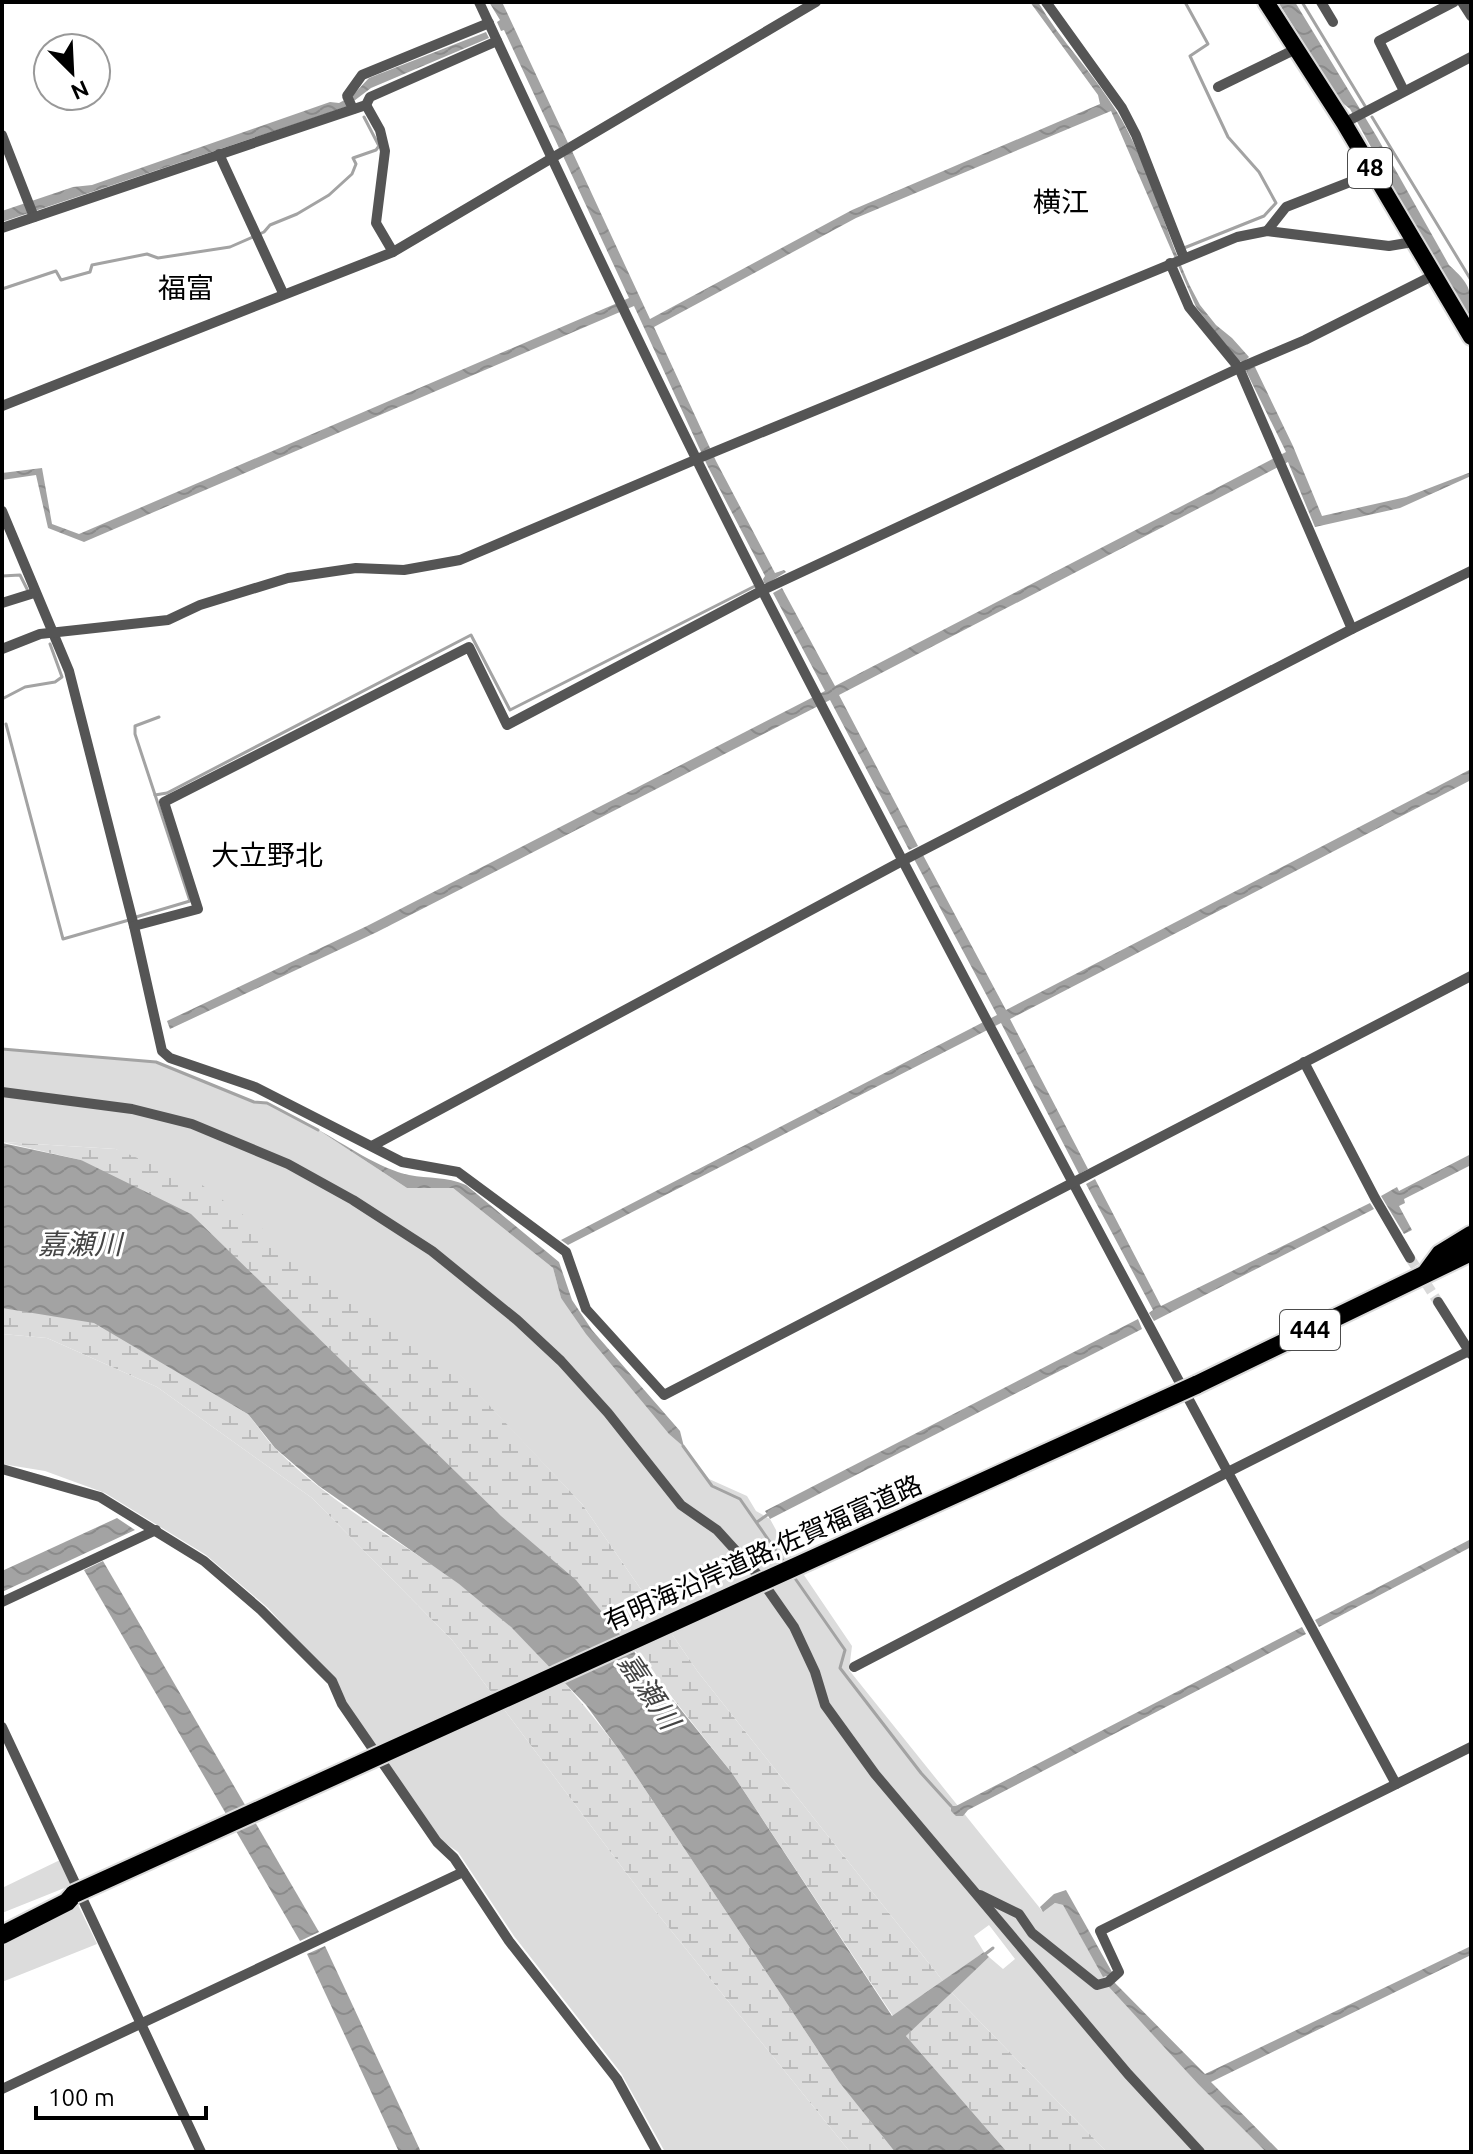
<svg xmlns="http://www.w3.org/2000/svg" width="1473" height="2154" viewBox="0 0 1473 2154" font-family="Ubuntu,'Noto Sans JP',sans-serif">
	<defs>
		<pattern id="wetland-marsh" width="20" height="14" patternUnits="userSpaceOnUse" patternTransform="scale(2)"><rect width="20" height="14" fill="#dcdcdc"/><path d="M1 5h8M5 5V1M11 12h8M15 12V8" fill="none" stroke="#bbb"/></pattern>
		<pattern id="water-waves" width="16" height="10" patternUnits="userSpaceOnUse" patternTransform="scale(2)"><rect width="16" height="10" fill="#a3a3a3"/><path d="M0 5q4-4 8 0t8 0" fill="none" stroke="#8b8b8b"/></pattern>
	</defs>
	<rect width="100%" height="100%" fill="#fff"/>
	<g fill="#dcdcdc">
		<path d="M2,1049l154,13 98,40 13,1 50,26 90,59h46l100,80 8,30 108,135 15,14 25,32 38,17 9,15 14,8 17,31 65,96 -3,24 194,242 12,-9 8,2 47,82 88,97 68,68h-159l-156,-160 38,-35 14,12 12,-10 -26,-34 -15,11 10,16 -41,29 -245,-309 -116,-168 -127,-134 -339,-221 -114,-7z"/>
		<path d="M2,1334l45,4 110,49 155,111 140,142 196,262 202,250h-185l-44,-79 -107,-137 -56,-84 -17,-12 -93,-135 -15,-26 -65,-71 -62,-53 -101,-62 -60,-22 -43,-7z"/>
		<path d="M60,1860l12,25 -70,28v-25z"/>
		<path d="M78,1905l19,39 -95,38v-39z"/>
	</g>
	<g fill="url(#wetland-marsh)">
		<path d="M2,1142l114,7 86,36 253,184 127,135 116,168 245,309 -50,35 -161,-243 -99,-125 -552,-488z"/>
		<path d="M2,1217l246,197c9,11 17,24 27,34 53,54 122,91 183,135 62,45 115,106 161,167l220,332 56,70h-45l-202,-250 -196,-262 -140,-142 -155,-111 -110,-49 -45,-4z"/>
		<path d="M951,1992l156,160h-100l-101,-116z"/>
	</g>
	<g fill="url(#water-waves)">
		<path d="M489,2h13l66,141 -9,5 -55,-118 -3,1 -4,-9 3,-2z"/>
		<path d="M1030,2h8c23,39 55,71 79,110 31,50 48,120 73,174l10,19 16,20 16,13 17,19 -3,3 5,7h4l38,79 29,70 84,-19 65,-25v4l-71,32 -85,19 -27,-65 -449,233 79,151 -9,4 -79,-150 -453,232 -207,97 -3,-8 200,-95 458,-235 -52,-98 9,-5 53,98 451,-234 -40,-81 2,-3 -5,-6 -5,-1 -42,-54 -85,-196 -255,107 -202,109 62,134 59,112 9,-3 2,2 -18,11h-4l-1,-4 2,-3 -58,-111 -73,-159 -550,236 -36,-14 -12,-53 -34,5v-7l40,-5 10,56 27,10 550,-236 -66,-142 9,-5 78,168 202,-109 248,-106 -2,-9z"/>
		<path d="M1278,2h17l82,135 72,128c23,21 22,25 22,55l-42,-68 -79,-143 -10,-8z"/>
		<path d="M486,32l3,6 -118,50 -25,19 -344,115v-11l71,-24 19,-2 238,-83 9,1 13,-7 17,-18z"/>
		<path d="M1471,769v11l-461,239 78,150 -9,5 -78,-151 -433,222 -7,-5 436,-225 -83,-156 9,-4 83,155z"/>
		<path d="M317,1129c27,15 63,40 92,46 20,4 37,1 57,10l93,77 13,38 20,30 88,101 4,16 -15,-13 -83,-100 -25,-36 -8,-30 -100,-80h-46z"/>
		<path d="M2,1143l79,17 110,54 310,302 75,64 156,193 160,243 92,-64 5,5 -83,79 101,116h-112l-56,-70 -220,-332 -33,-45 -75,-78 -52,-43 -140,-98 -44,-38 -27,-34 -154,-91 -92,-15z"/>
		<path d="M1471,1154v11l-67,34 1,4 -6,3 13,24 -8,4 -23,-38 16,-9 2,4z"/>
		<path d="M1095,1179l66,127 209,-103 4,6 -220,112 -5,-8 4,-3 -67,-126z"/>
		<path d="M1138,1319l4,10 -372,190 -5,-8z"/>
		<path d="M117,1518l18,12 -133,62v-21z"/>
		<path d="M1471,1539v8l-152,80 -4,-7z"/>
		<path d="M103,1561l216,371 -19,9 -216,-371z"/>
		<path d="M1302,1627l4,7 -338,176 -5,6h-7l-5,-5v-5h5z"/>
		<path d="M1066,1890l46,82 2,10 91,92 266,-128v9l-260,127 69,70h-14l-68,-68 -89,-97 3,-3 -5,-8 -4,1 -40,-72 -8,-2 -12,9 -3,-5 14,-13z"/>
		<path d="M325,1946l96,206h-22l-92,-198z"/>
	</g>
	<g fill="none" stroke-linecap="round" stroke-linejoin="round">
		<g stroke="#a3a3a3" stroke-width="3">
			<path d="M1302,2l63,104"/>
			<path d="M1372,117l99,163"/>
			<path d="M1184,248l80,-32 12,-13 -17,-31 -31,-35 -38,-81 18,-12 -23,-42"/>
			<path d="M2,289l54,-18 5,9 29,-8 2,-7 55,-11 11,4 72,-11 34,-15 6,-7 27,-11 32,-19 23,-21 4,-10 -3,-6 23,-8 3,-4 -15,-29"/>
			<path d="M2,576l18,-1 7,14"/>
			<path d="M2,699l23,-12 30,-5 7,-5 -12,-33"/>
			<path d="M6,724l57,215 66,-19"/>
			<path d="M155,795l12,-2 304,-158 39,75 247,-125"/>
			<path d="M136,917l54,-16 -55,-167v-8l24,-9"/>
			<path d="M2,1049l154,13 98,40 13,1 51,27"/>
			<path d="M683,1446l29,40 28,13 46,66"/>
			<path d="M757,1522l10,-7"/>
			<path d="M792,1574l53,76 -5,18 81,105 30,33"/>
			<path d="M984,1955l9,-7"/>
		</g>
		<path stroke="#d9d9d9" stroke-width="10" stroke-dasharray="10 5" stroke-linecap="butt" d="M1410,1258l28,44"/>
		<defs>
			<path id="primary" d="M1266,2l78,121 127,214"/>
			<g id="motorway">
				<path d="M1426,1273l14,-19 31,-19"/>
				<path d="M1196,1385l275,-133"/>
				<path d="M2,1935l65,-33 7,-8"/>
			</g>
		</defs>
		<use href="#primary" stroke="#dbdbdb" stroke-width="20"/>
		<use href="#motorway" stroke="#dbdbdb" stroke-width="22"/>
		<g stroke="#555" stroke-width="10">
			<path d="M479,2c92,198 185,396 284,590 206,400 419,796 633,1192"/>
			<path d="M1046,2l76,106 14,27 48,123"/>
			<path d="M1321,2l12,20"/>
			<path d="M1462,2l9,14"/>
			<path d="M1218,87l78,-38"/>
			<path d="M1404,91l-25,-50 75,-39"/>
			<path d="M366,105l14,25 5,21 -9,72 17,29"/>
			<path d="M353,109l-6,-13 15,-21 127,-52"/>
			<path d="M1344,123l127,-66"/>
			<path d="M2,135l32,82"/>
			<path d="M219,154l64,139"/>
			<path d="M2,228l364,-123 4,-8 127,-56"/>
			<path d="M1267,231l19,-24 87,-34"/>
			<path d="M1170,263l19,44 50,61 113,261"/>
			<path d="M2,406l391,-154 423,-250"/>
			<path d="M2,511l67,160 65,255 28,125 8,7 85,29 147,75 56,10 108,80 20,57 78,86 807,-419"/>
			<path d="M2,603l32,-10"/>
			<path d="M2,649l38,-15 128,-14 32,-15 88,-27 68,-10 48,2 56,-10 237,-101 540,-222 30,-6 122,15 24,-4"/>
			<path d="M134,926l64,-17 -34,-107 305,-155 38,78 256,-135 476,-222 66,-28 129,-65"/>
			<path d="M1304,1062l71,136 35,60"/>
			<path d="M2,1092l130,17 60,15 96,40 65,36 79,51 85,69 44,41 47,52 73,92 36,25 40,44 37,53 21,45 10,33 50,69 253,300 72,78"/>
			<path d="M372,1146l532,-286 448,-231 119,-58"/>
			<path d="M1438,1302l33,52"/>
			<path d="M2,1469l98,28 104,64 57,49 71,71 10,23 95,138 17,16 55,83 108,138 40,73"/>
			<path d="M2,1602l154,-72"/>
			<path d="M854,1667l374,-195 243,-122"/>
			<path d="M2,1727l199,425"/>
			<path d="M980,1895l39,19 13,19 65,52 11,-3 11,-10 -19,-41 371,-184"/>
			<path d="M2,2089l461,-217"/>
		</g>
		<use href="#primary" stroke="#000" stroke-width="16"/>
		<use href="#motorway" stroke="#000" stroke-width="18"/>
		<defs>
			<path id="motorway-bridge" d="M74,1894l1122,-509"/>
		</defs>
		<use href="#motorway-bridge" stroke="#dbdbdb" stroke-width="22" stroke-linecap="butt"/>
		<use href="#motorway-bridge" stroke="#000" stroke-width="18"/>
	</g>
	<g text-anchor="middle" stroke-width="6" stroke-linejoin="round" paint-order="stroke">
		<g fill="#fff" stroke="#4c4c4c" stroke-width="2">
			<rect x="1348" y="148" width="44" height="40" rx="6"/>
			<rect x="1280" y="1310" width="60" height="40" rx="6"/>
		</g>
		<g font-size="24" font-weight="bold" fill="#000">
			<text x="1370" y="176">48</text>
			<text x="1310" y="1338">444</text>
		</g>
		<g font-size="26" fill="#000" stroke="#fff">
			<text transform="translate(763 1553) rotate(-24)" y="9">有明海沿岸道路;佐賀福富道路</text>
		</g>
		<g font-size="28" fill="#000" stroke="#fff">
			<text x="1061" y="212">横江</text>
			<text x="186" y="298">福富</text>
			<text x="267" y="865">大立野北</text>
		</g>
		<g font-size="28" font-style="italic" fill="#444" stroke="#fff">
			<text x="80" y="1254">嘉瀬川</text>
			<text transform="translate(649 1691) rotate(56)" y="10">嘉瀬川</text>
		</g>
	</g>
	<rect width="1473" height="2154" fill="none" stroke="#000000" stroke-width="8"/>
	<g transform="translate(72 72) rotate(156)"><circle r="38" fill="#ffffff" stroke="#999999" stroke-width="2"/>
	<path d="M0-6L14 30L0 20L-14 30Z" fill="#000000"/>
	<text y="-12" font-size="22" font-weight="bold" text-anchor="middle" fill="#000000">N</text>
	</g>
	<path d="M36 2106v12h170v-12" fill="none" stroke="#000000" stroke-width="4"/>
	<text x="48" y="2106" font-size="24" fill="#000000" stroke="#ffffff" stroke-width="6" paint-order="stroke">100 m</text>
</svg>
